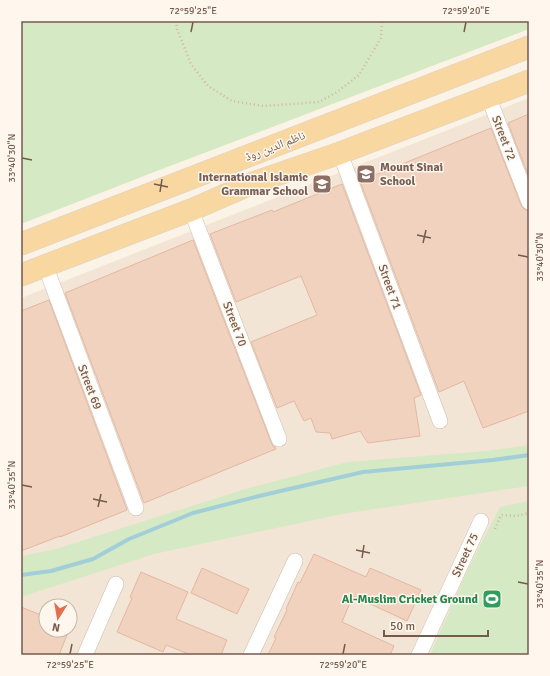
<svg xmlns="http://www.w3.org/2000/svg" width="550" height="676" viewBox="0 0 550 676" font-family="Signika,'Noto Naskh Arabic',sans-serif">
	<rect width="100%" height="100%" fill="#fcf3e7"/>
	<path fill="#f3e5d5" fill-rule="evenodd" d="M529,98v557h-508v-357zM46,606h24v24h-24z"/>
	<g fill="#d5e9c5">
		<path d="M21,21h508v8l-380,145 -128,50z"/>
		<path d="M529,445v41l-187,28 -188,40 -133,43v-41l35,-7 186,-59 105,-28 139,-11z"/>
		<path d="M529,501v154h-99l37,-84 33,-64z"/>
	</g>
	<g fill="none" stroke-linecap="round" stroke-linejoin="round">
		<path stroke="#a2cfd7" stroke-width="4" d="M21,575l30,-4 42,-12 36,-20 64,-26 66,-17 104,-24 130,-12 36,-5"/>
	</g>
	<g fill="#f1d2bf" stroke="#e3b8a0">
		<path d="M529,114v63l-21,-54z"/>
		<path d="M491,128l30,77 3,4 5,2v200l-46,17 -19,-47 -25,11 -79,-211z"/>
		<path d="M342,184l79,211 -7,3 6,38 -52,7 -8,-12 -28,8 -2,-6 -14,-1 -5,-14 -7,3 -10,-20 -17,7 -26,-66 66,-27 -16,-39 -65,26 -26,-68 62,-24 1,2z"/>
		<path d="M193,240l78,202 2,4 2,1 1,2 -132,54 -79,-210z"/>
		<path d="M49,300l78,210 -67,27v-1l-39,15v-240z"/>
		<path d="M314,554l52,23 4,-9 51,22 -14,31 -54,-25 -11,26 52,24 -4,9h-122l8,-17 -2,-1 13,-27 -1,-1 12,-27 2,1z"/>
		<path d="M202,568l47,21 -12,25 -46,-21z"/>
		<path d="M141,572l47,20 -12,27 51,21 -6,15h-30l-25,-10 -3,7 -46,-20 15,-34 -2,-1z"/>
		<path d="M21,607l25,10v13h23l-10,25h-38z"/>
	</g>
	<g fill="none" stroke-linecap="round" stroke-linejoin="round">
		<defs>
			<g id="street">
				<path d="M488,96l41,106"/>
				<path d="M340,153l100,268"/>
				<path d="M191,210l88,229"/>
				<path d="M45,265l91,243"/>
				<path d="M85,655l31,-71"/>
				<path d="M251,655l44,-94"/>
				<path d="M419,655l62,-134"/>
			</g>
			<g id="primary">
				<path d="M21,244l508,-197"/>
				<path d="M21,275l170,-65 62,-27 87,-30 189,-72"/>
			</g>
		</defs>
		<use href="#street" stroke="#cebbad" stroke-width="16"/>
		<use href="#primary" stroke="#d8d1cd" stroke-width="23"/>
		<g stroke="#d6b5a2" stroke-width="2.5" stroke-dasharray="1 3" stroke-linecap="butt">
			<path d="M176,21l1,8 14,35 17,22 24,15 31,5 56,-4 18,-10 22,-17 22,-37 1,-17"/>
			<path d="M495,529l6,-14 15,1 13,-3"/>
		</g>
		<use href="#street" stroke="#fff" stroke-width="15"/>
		<use href="#primary" stroke="#f8d7a1" stroke-width="22"/>
	</g>
	<path fill="none" stroke="#755a4c" stroke-width="1.5" d="M191,32l2,-10M464,32l2,-10M22,158l10,2M154,184l14,3M160,192l2,-13M417,235l14,3M423,243l3,-13M518,255l10,2M22,485l10,2M93,499l14,3M98,507l3,-13M356,550l14,3M362,558l2,-13M518,582l10,2M70,654l2,-10M343,654l2,-10"/>
	<defs>
		<symbol id="school-square" viewBox="-11 -11 22 22"><rect x="-9" y="-9" width="18" height="18" rx="4" fill="#8d6e63" stroke="#fff7ed"/><path d="M0-5L7-2L0 1L-7-2ZM-4 1L0 2.5L4 1V4Q0 6-4 4Z" fill="#fff"/></symbol>
		<symbol id="stadium-square" viewBox="-11 -11 22 22"><rect x="-9" y="-9" width="18" height="18" rx="4" fill="#2e9e5b" stroke="#fff7ed"/><path d="M0-5a6.5 5 0 1 0 0 10a6.5 5 0 1 0 0-10ZM-3.5-1.8h7v3.6h-7Z" fill="#fff"/></symbol>
	</defs>
	<g fill-rule="evenodd">
		<use href="#school-square" x="355" y="163" width="22" height="22"/>
		<use href="#school-square" x="311" y="173" width="22" height="22"/>
		<use href="#stadium-square" x="481" y="588" width="22" height="22"/>
	</g>
	<g text-anchor="middle" stroke-width="3" stroke-linejoin="round" paint-order="stroke">
		<g font-size="12" fill="#755a4c" stroke="#fff7ed">
			<text transform="translate(504 138) rotate(69)" y="4">Street 72</text>
			<text transform="translate(275 146) rotate(-21)" y="4">ناظم الدین روڈ</text>
			<text transform="translate(390 287) rotate(70)" y="4">Street 71</text>
			<text transform="translate(235 324) rotate(69)" y="4">Street 70</text>
			<text transform="translate(90 387) rotate(69)" y="4">Street 69</text>
			<text transform="translate(465 555) rotate(-65)" y="4">Street 75</text>
		</g>
		<g font-size="12" font-weight="bold" fill="#785e54" stroke="#fff7ed" text-anchor="start">
			<text x="380" y="171">Mount Sinai<tspan x="380" dy="14">School</tspan></text>
			<text x="308" y="181" text-anchor="end">International Islamic<tspan x="308" dy="14">Grammar School</tspan></text>
		</g>
		<g font-size="12" font-weight="bold" fill="#27864d" stroke="#fff7ed" text-anchor="end">
			<text x="478" y="603">Al-Muslim Cricket Ground</text>
		</g>
	</g>
	<rect width="550" height="676" fill="none" stroke="#fff7ed" stroke-width="44"/>
	<g transform="translate(58 618) rotate(191)"><circle r="19" fill="#fff7ed" stroke="#c8b8ad"/>
	<path d="M0-3L7 15L0 10L-7 15Z" fill="#e26e50"/>
	<text y="-6" font-size="11" font-weight="bold" text-anchor="middle" fill="#755a4c">N</text>
	</g>
	<path d="M384 630v6h104v-6" fill="none" stroke="#755a4c" stroke-width="2"/>
	<text x="390" y="630" font-size="12" fill="#755a4c" stroke="#fff7ed" stroke-width="3" paint-order="stroke">50 m</text>
	<rect x="22" y="22" width="506" height="632" fill="none" stroke="#755a4c" stroke-width="1.5"/>
	<g font-size="10" text-anchor="middle" fill="#755a4c">
		<text x="193" y="14">72°59'25"E</text>
		<text x="466" y="14">72°59'20"E</text>
		<text transform="translate(11 158) rotate(-90)" y="4">33°40'30"N</text>
		<text transform="translate(539 257) rotate(-90)" y="4">33°40'30"N</text>
		<text transform="translate(11 485) rotate(-90)" y="4">33°40'35"N</text>
		<text transform="translate(539 584) rotate(-90)" y="4">33°40'35"N</text>
		<text x="70" y="668">72°59'25"E</text>
		<text x="343" y="668">72°59'20"E</text>
	</g>
</svg>
